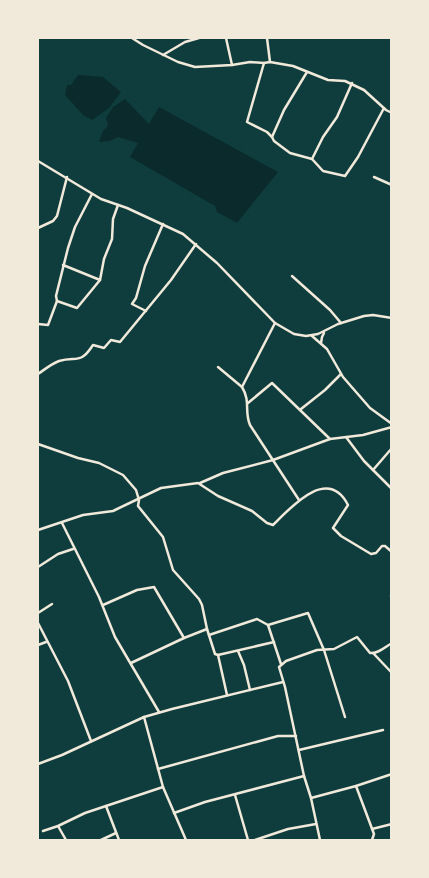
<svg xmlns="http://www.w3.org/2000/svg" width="429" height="878" viewBox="0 0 429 878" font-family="Barlow,sans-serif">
	<rect width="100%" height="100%" fill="#0f3d3e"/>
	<g fill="#0a2a2b">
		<path d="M78,75l25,2 18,15 -12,16 -17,12 -9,-5 -18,-20 2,-10h4z"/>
		<path d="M125,99l24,25 10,-17 119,65 -41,51 -20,-11 -2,-6 -85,-49 8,-14 -20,-6 -8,4 -11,1 4,-11 5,-5 -2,-8 7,-11z"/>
	</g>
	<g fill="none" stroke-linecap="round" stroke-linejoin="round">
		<g stroke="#f1e9da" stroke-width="2.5">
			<path d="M132,38l11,7 35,17 17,5 37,-2 18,-3 14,1 6,-1 23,4 35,14 17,1 19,9 22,20 6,3"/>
			<path d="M226,38l6,27"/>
			<path d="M267,38l3,24"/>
			<path d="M163,55l22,-13 14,-4"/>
			<path d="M264,63l-17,59 20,10 5,5"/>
			<path d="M307,72l-23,38 -12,27 2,4 16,12 22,6 11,12 22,5 13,-19 26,-49"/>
			<path d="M312,159l11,-22 14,-20 15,-34"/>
			<path d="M38,161l63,38 26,9 56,26 34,29 58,60 19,11 12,2 12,-2 20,-10 26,-8 9,-1 19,3"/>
			<path d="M374,177l18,8"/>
			<path d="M92,194l-17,33 -7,21 -12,48 1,5 20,7 23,-28 4,-21 8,-20 1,-20 5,-14"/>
			<path d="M38,228l15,-7 4,-5 10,-39"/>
			<path d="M63,265l37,15"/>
			<path d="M292,276l38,34 11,13"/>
			<path d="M146,311l-14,-7 4,-6 9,-32 18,-42"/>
			<path d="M275,323l-33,64c9,15 2,24 8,38l49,75"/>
			<path d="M38,324l10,1 9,-24"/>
			<path d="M312,336l15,13 16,28 27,31 22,16"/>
			<path d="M321,343l1,-6 2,-4"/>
			<path d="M218,367l24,20"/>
			<path d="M38,374c6,-4 13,-10 21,-13 18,-5 21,4 34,-16l11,3 7,-8 9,2 51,-62 25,-36"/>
			<path d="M248,403l24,-20 58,56"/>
			<path d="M301,409l24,-19 16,-16"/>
			<path d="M346,437l18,24 28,28"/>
			<path d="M38,444l40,14 21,5 24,12 13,15 3,10 -1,6 25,31 10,33 26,29 3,6 5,24 8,25 3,1 9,40"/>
			<path d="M373,470l19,-22"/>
			<path d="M200,483l23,-10 50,-13 57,-21 33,-4 29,-8"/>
			<path d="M62,523l37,74 16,40 44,75"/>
			<path d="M38,530l45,-15 30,-4 48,-23 37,-5 20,13 34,15 15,12 6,2c19,-19 55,-59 75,-20l-15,23 8,8 30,18 5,-1 6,-7h3l7,6"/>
			<path d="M38,567l20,-13 15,-5"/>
			<path d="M391,596h1"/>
			<path d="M103,605l34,-15 17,-3 30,51"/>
			<path d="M38,613l14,-9"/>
			<path d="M38,623l30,58 23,60"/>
			<path d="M268,625l40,-12 16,37 21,67"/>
			<path d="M209,635l48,-16 11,6 13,39"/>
			<path d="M38,645l8,-3"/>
			<path d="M238,651l6,14 6,25"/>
			<path d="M373,653l19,20"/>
			<path d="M218,655l56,-13"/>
			<path d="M131,663l53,-25 23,-9"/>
			<path d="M144,717l19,70 23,53"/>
			<path d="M299,750l84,-20"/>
			<path d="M38,764l24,-9 82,-38 28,-8 111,-27"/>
			<path d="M158,769l120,-33h18"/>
			<path d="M356,786l18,48 -2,6"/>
			<path d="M235,795l13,45"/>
			<path d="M311,798l45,-12 36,-12"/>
			<path d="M106,806l13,34"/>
			<path d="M174,813l31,-11 99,-26"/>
			<path d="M58,826l8,14"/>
			<path d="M372,829l20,-5"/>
			<path d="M43,831l15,-5 27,-13 78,-26"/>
			<path d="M101,840l15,-7"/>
			<path d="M255,840l33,-11 28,-5"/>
			<path d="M320,840l-9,-42 -7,-22 -19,-89 -6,-20 7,-6 31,-11 17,-1 23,-12 13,16c8,1 15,-6 22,-10"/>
		</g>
	</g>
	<rect width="429" height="878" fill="none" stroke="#f1e9da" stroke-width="78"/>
</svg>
